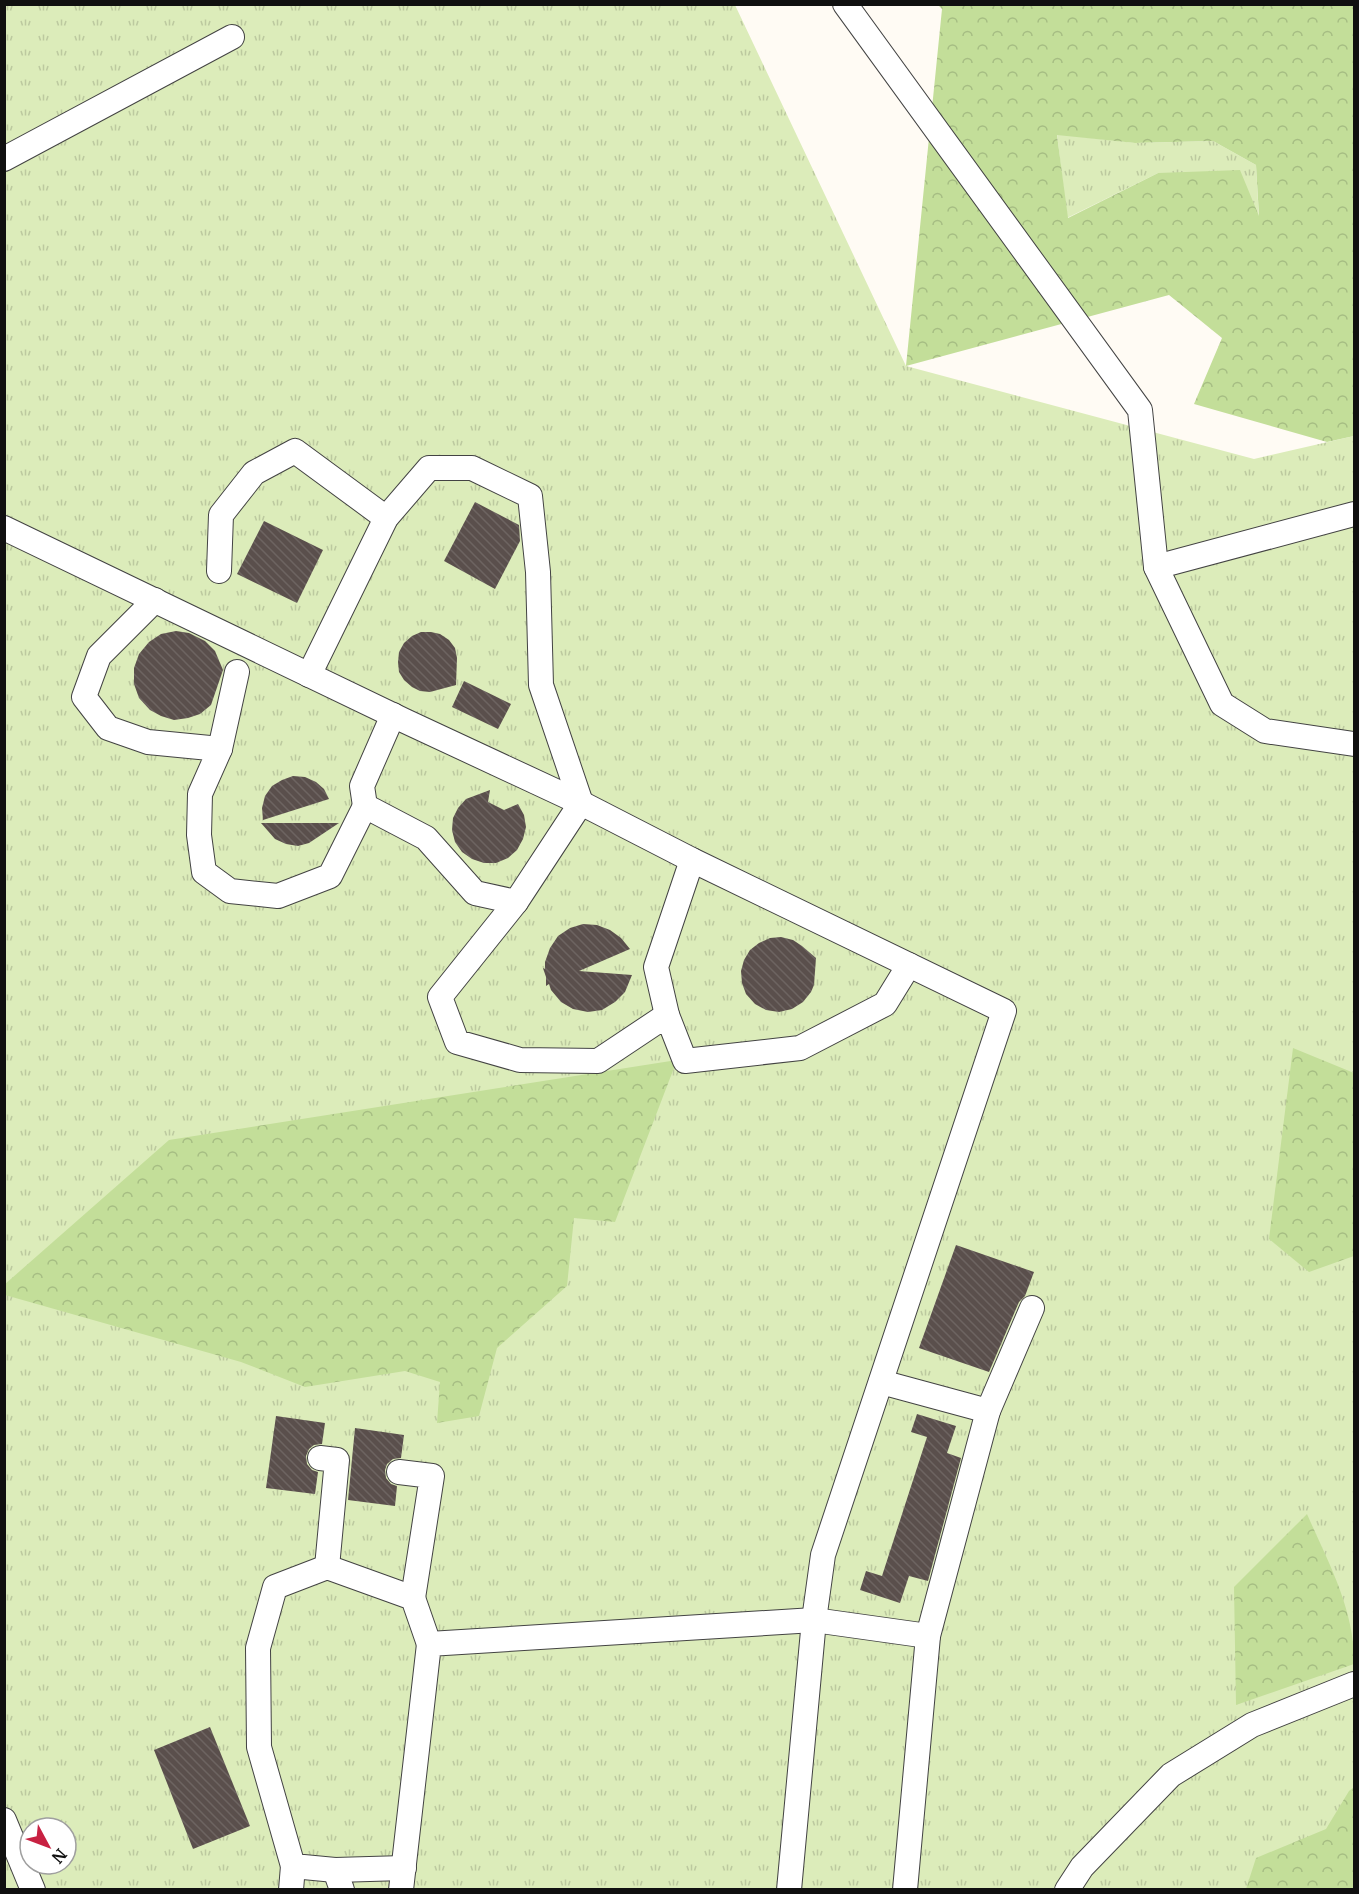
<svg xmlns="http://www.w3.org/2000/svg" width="1359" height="1894" viewBox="0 0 1359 1894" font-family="Merriweather,serif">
	<defs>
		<pattern id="grass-tufts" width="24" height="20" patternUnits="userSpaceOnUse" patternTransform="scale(1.5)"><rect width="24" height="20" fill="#dcecba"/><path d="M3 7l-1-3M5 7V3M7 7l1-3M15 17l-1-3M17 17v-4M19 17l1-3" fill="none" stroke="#bcc99f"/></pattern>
		<pattern id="forest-crowns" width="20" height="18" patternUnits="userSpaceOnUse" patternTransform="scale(1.5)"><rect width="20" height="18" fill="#c3de99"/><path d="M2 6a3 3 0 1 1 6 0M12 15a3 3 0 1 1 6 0" fill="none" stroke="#a6bd83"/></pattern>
		<pattern id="building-back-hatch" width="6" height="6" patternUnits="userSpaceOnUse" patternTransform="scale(1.5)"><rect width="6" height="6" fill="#5a4f4c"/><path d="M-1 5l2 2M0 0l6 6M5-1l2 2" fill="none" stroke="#6d6461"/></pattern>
	</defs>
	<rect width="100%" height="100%" fill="#fffbf4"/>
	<g fill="url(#grass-tufts)" fill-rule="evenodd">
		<path d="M5,5h730l171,361 348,93 100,-23v1453l-1349,1zM30,1828h36v36h-36z"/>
		<path d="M1057,134l78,9 78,-2 43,24 3,54 -101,-46 -91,45z"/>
	</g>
	<g fill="url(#forest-crowns)" fill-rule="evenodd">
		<path d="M938,5h416v431l-27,6 -133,-38 28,-66 -53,-43 -263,71 36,-357zM1057,135l78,8 78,-2 43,24 3,51 -19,-46 -82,3 -90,45z"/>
		<path d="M1293,1048l61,25v183l-45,16 -40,-33z"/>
		<path d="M677,1060l-62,162 -41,-4 -7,68 -70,62 -18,68 -42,7 3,-41 -35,-11 -100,16 -64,-25 -236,-67 -1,-10 165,-145z"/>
		<path d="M1307,1514c21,48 48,96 47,150l-118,41 -2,-118z"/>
		<path d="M1354,1787v102h-108l10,-31 70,-29 23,-38z"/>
	</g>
	<g fill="url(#building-back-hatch)">
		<path d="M475,502l44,23 1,16 -25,48 -51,-28z"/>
		<path d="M264,521l59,29 -26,53 -60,-29z"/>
		<path d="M176,631l13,2 16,8 10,10 8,19 -12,35 -11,9 -12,4 -14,2 -13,-4 -11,-6 -11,-12 -5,-14v-16l5,-14 10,-12 12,-8z"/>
		<path d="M421,632h10l9,2 9,6 6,8 2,10 -1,27 -26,7 -10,-1 -8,-4 -8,-7 -5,-8 -1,-10 1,-10 5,-9 8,-7z"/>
		<path d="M464,681l47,23 -13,25 -46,-22z"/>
		<path d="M293,776l12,1 11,5 8,7 5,10 -66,21 -1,-12 3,-12 7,-10 10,-6z"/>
		<path d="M490,790l-2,12 16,8 14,-6 6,11 2,12 -3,12 -6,11 -9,8 -12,5h-12l-12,-4 -10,-7 -7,-10 -3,-12 1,-12 5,-10 8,-9z"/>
		<path d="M261,823h78l-30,20 -11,3 -12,-2 -11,-5z"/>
		<path d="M583,924l14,1 13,5 11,8 9,11 -51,22 53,4 -7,17 -10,10 -13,8 -14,2 -15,-3 -12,-7 -10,-12 -2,-6 -3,2v-9l-3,-9 2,1v-7l5,-14 8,-12 12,-8z"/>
		<path d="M781,937l12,3 9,6 14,12 -2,27 -3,7 -8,10 -11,7 -13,3 -13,-2 -11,-6 -9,-10 -4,-11 -1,-12 3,-11 6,-10 9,-7 11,-5z"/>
		<path d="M956,1245l78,27 -9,24 -6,6 -30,70 -70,-24z"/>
		<path d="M917,1414l39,12 -9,27 14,5 -33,123 -19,-5 -9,27 -40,-13 6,-19 16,5 45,-139 -16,-5z"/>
		<path d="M276,1416l49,7 -3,21 -8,1 -5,4 -3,7 1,8 5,6 6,2 -3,22 -49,-6z"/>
		<path d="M355,1428l49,7 -3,23 -8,1 -6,5 -2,6 1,8 5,6 6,2 -2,20 -47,-6z"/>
		<path d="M210,1727l40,99 -57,23 -39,-99z"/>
	</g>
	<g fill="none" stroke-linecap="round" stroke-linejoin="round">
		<defs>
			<g id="minor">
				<path d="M845,4l295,406 16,157 66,137 43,27 89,13"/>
				<path d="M4,159l228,-122"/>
				<path d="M4,528l401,193 176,82 111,57 312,151 -181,544 -9,65 -25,270"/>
				<path d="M1156,567l198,-53"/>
				<path d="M219,571l2,-56 33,-42 41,-22 91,67"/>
				<path d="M155,600l-56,56 -15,41 24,31 40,14 72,7 -20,45 -1,41 5,37 26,19 48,5 52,-20 35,-70 61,32 49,55 41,9 -76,95 17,45 63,18 78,1 69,-46 18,46 115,-13 85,-44 24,-39"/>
				<path d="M309,675l77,-157 43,-50h43l58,28 8,76 3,113 40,118 -65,99"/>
				<path d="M220,749l17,-77"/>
				<path d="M365,806l-3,-20 31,-71"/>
				<path d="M667,1015l-11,-48 36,-107"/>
				<path d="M881,1382l107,29"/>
				<path d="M320,1458l17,2 -10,107"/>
				<path d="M399,1472l33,4 -19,122"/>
				<path d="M4,1820l29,70"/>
				<path d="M404,1868l-69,2 -42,-4 -34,-119 -1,-99 17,-61 52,-20 86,31 16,46"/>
				<path d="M335,1870l7,20"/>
				<path d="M291,1890l2,-24"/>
				<path d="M401,1890l28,-246 385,-24 114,16"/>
				<path d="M905,1890l23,-254 60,-225 44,-103"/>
				<path d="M1067,1890l15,-23 89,-92 81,-50 102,-41"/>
			</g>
		</defs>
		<use href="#minor" stroke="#434343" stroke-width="26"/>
		<use href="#minor" stroke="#fff" stroke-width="24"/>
	</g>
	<rect width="1359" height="1894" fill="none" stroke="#101010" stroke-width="12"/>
	<g transform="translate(48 1846) rotate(131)"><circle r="28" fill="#ffffff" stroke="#9f9f9f" stroke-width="1.5"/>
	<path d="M0-4.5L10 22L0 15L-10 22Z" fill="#c82142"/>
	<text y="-9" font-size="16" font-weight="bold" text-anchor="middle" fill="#101010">N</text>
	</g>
</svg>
